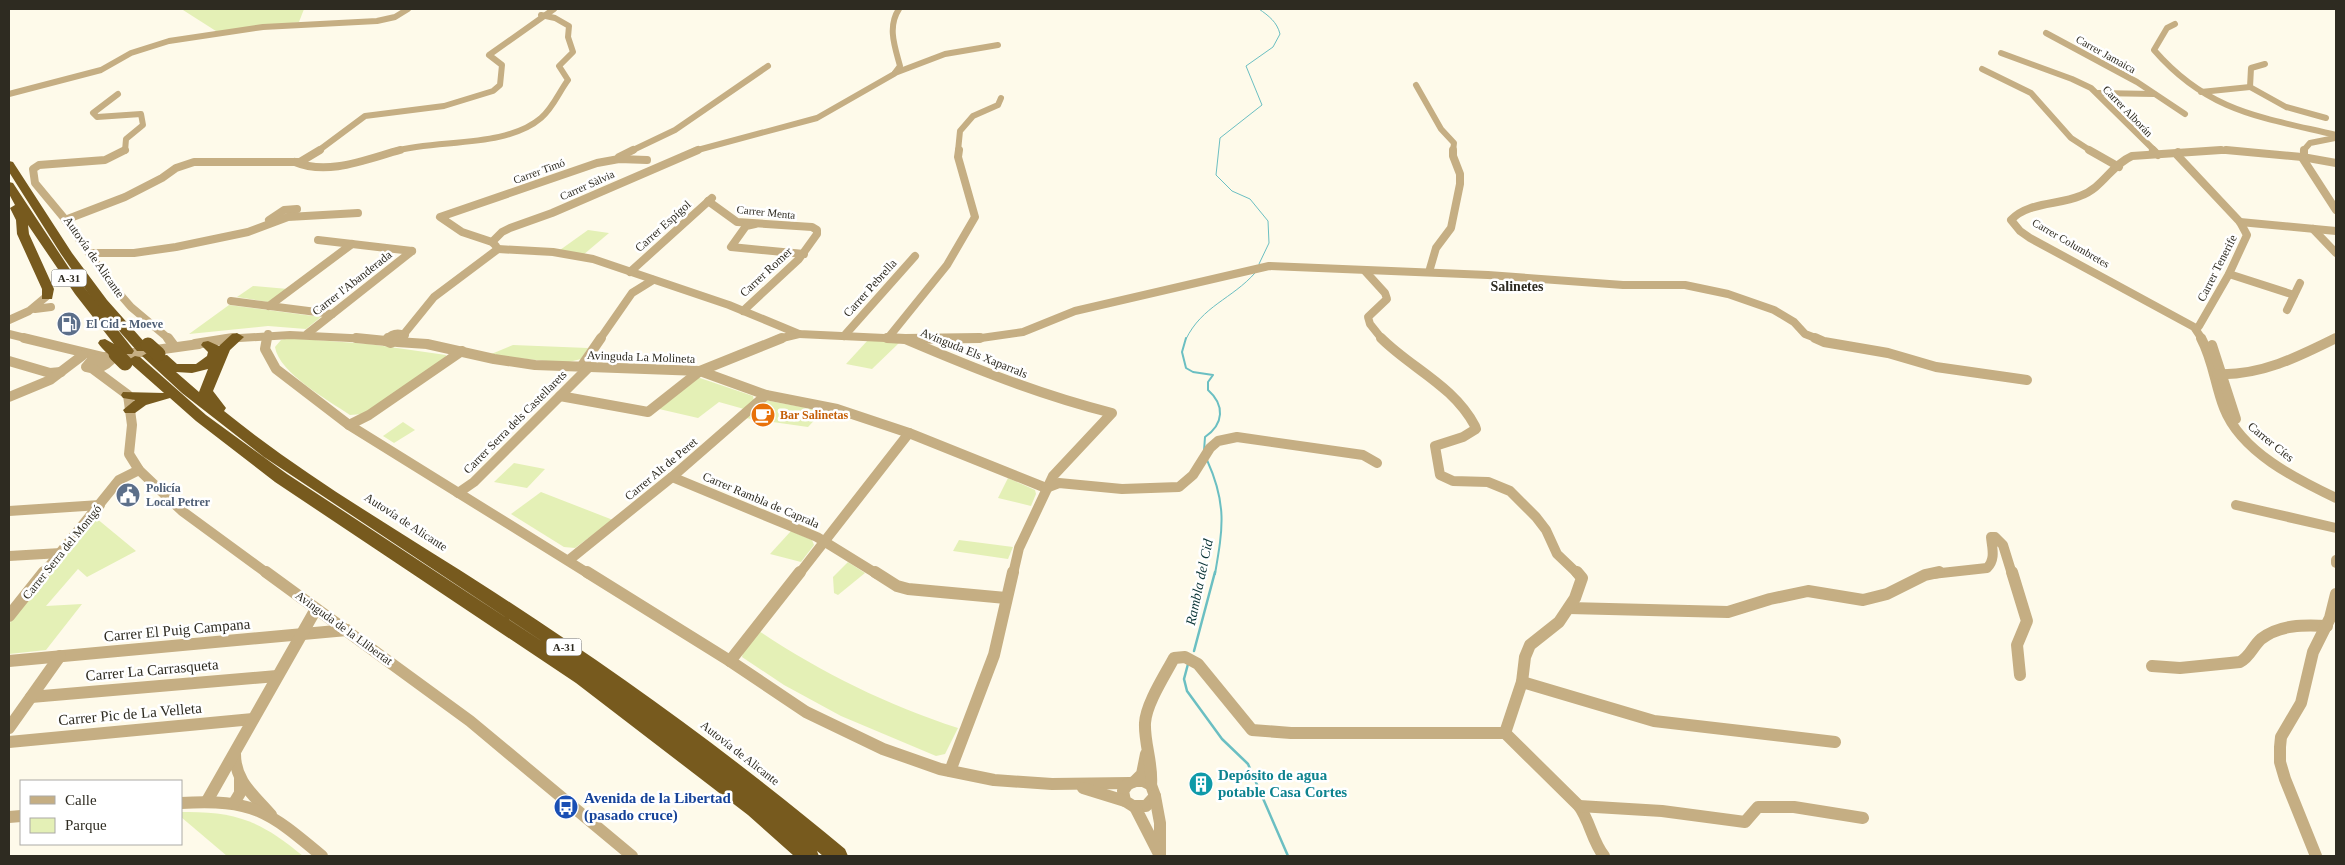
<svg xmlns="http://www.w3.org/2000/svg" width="2345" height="865" viewBox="0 0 2345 865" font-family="'Times New Roman',serif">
	<rect width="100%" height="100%" fill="#fefaea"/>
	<g fill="#e4f0b6">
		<path d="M304,9l-5,13 -80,11 -36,-23z"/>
		<path d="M588,230l21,3 -26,22 -23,-5z"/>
		<path d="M253,286l35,3 -20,13 -31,-5z"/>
		<path d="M229,305l92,12 -15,12 -38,-3 -79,8z"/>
		<path d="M288,338l81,6 77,11 -1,4 -82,55 -13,1c-22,-15 -71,-42 -75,-68l6,-7z"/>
		<path d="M868,340l31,3 -27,26 -26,-5z"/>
		<path d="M513,345l75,3 -7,11 -16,4 -76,-8z"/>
		<path d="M697,377l56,19 1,5 -10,8 -25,-7 -21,16 -39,-9z"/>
		<path d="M765,401h5l53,10 -15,16 -63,-9z"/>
		<path d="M403,422l12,8 -21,13 -11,-7z"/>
		<path d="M514,463l31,6 -18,19 -33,-6z"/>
		<path d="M1008,478l27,12 1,4 -5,12 -33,-8z"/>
		<path d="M541,492l72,28 -38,28 -11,-1 -53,-33z"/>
		<path d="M96,518l40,33 -49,26 -9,-8 -32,37 36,-2 -36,46 -37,4v-30z"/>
		<path d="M791,531l21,9 2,5 -13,17 -31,-8z"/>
		<path d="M959,540l54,7 -5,12 -55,-8z"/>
		<path d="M848,562l17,11 -27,22 -4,-2 -1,-16z"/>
		<path d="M759,631c61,41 128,74 199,97l-13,26 -9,2 -95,-40 -57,-31 -42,-28 1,-4z"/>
		<path d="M181,812c55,-1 80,9 122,44h-76l-46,-39z"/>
	</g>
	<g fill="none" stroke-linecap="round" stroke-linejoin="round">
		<g stroke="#6bbfc2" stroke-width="1">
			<path d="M1259,9c10,7 18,13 21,25l-7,13 -27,19 16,39 -42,33 -4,37 16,16 18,8 18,22 1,22 -10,21"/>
			<path d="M1186,339c16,-33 46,-40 69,-66"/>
		</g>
		<g stroke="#6bbfc2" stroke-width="2">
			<path d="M1186,338l-4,14 4,16 7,4 20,3 -5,7v8c17,15 16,34 -3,47l-1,14"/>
			<path d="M1207,460c20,44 16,68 8,114"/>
		</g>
		<g stroke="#6bbfc2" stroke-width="2.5">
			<path d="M1194,651l21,-79"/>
			<path d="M1188,664l-4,15 3,12 35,48 26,25 40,92"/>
		</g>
		<g stroke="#c5ae83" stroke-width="6">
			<path d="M2175,24l-8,4 -13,22c54,62 106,67 182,85"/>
			<path d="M2046,33l91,49 48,32"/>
			<path d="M2001,53l71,26 19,9 64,63"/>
			<path d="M2265,64l-14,4 -1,19 36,20 40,11"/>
			<path d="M1982,69l49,24 40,45 20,13"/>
			<path d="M895,73l50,-19 53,-9"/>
			<path d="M1416,85l25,44 13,14 -1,8"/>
			<path d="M2201,92l49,-5"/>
			<path d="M2098,93l56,1"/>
			<path d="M9,94l92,-24 30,-17 38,-12 94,-14 114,-6 18,-4 13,-8"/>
			<path d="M118,94l-25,19 4,4 44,-3 2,11 -17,14 -1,12"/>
			<path d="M318,151l47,-35 79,-10 49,-15 7,-6 2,-20 -13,-10 65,-46"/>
			<path d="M395,151c44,-12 111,-3 146,-33 12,-10 18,-26 27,-38l-9,-14 14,-14 -5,-15 1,-11 -14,-8 -14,-3"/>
			<path d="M631,151l44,-21 93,-64"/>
			<path d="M694,151l123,-33 77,-44 6,-8c-5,-19 -13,-39 -1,-57"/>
			<path d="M958,151l2,-20 13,-15 25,-11 3,-7"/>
			<path d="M2202,151h38"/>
			<path d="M2303,151l7,-8 25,-5"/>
		</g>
		<g stroke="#c5ae83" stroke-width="8">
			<path d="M125,150l-20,10 -66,5 -6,4 2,14 29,35 47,66 20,23 38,32"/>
			<path d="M2089,150l30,17"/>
			<path d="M2153,150l5,5"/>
			<path d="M2226,150l76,7"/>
			<path d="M2178,152l-1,3 63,67 7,13 -18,39 -30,52"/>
			<path d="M2304,156v-6"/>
			<path d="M619,157l14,-7"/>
			<path d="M2308,158l28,5"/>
			<path d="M2303,159l33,51"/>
			<path d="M295,162c33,14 72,-3 105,-12"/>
			<path d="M708,201l29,21 75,5 5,3v4l-18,25 -56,52"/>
			<path d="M65,220l60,-23 37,-19 14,-10 18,-6h106l20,-12"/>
			<path d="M269,220l15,-10 13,-1"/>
			<path d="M2240,222l96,9"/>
			<path d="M755,224l-9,2 -15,21 73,7"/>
			<path d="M2313,229l23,24"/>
			<path d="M318,240l94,11"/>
			<path d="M492,242l10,-10 8,-4 42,-15 146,-63"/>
			<path d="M496,246l-4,-4 -30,-10 -22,-15 157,-54 22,-4 28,1"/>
			<path d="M498,249l55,3 40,7 136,46 70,29 107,5"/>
			<path d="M89,253h45l42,-6 72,-15 40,-15 70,-4"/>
			<path d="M1365,271l20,22 2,6 -19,18 2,7 12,15"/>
			<path d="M630,272l82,-74"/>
			<path d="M1429,272l7,-24 15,-20 9,-44v-10l-7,-18v-6"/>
			<path d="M2229,274l65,21"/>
			<path d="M231,301l101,13"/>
			<path d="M269,306l83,-62"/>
			<path d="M35,309l16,-2"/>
			<path d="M2287,310l13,-27"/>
			<path d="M9,320l20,-9 18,-15"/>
			<path d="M9,334l20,5"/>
			<path d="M307,334l105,-83"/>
			<path d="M404,334l30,-37 64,-48"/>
			<path d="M844,336l71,-80"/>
			<path d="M888,338l59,-73 28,-48 -17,-60 1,-7"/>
			<path d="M223,339l67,-4 80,4"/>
			<path d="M267,339l1,-5"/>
			<path d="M387,339c5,-6 10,-7 18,-4l-3,4"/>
			<path d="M600,339l32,-46 21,-13"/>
			<path d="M778,339l21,-5"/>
			<path d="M905,339h69l49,-7 52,-21 194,-45 219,9 135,10h62l43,9 46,16 20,12 11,12 13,5"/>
			<path d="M2202,339l-8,-12 -164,-89 -10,-7 -9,-11c16,-18 48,-15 69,-24 23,-8 31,-31 52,-40l89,-6"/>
			<path d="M2333,339l3,-1"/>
		</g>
		<g stroke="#c5ae83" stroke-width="10">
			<path d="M24,338l79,19"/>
			<path d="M168,338l6,8"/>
			<path d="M267,338l-2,11 11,20 73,56 240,149"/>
			<path d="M356,338l30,3"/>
			<path d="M388,338l-2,3 5,2 12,-5"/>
			<path d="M887,338l18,1c68,29 135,56 207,74l-59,63 -34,72 -6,26"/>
			<path d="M1381,338c31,31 72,47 94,88l1,3 -13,8 -28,9 5,29 13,6 35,1 22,9 26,26 10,13 11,24 21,20"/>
			<path d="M1815,338l9,4 64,11 48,14 91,13"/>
			<path d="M2201,338c12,22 14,47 23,70 17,44 72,71 112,90"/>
			<path d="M905,339l75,-1"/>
			<path d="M397,342l30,2 67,15 41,6 165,6 66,24 71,14 72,24 137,55"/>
			<path d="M195,344l38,-6"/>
			<path d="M2212,345l24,74"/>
			<path d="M106,357l93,-13"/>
			<path d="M108,357l3,3c-7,7 -15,10 -25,7l6,-7z"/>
			<path d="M9,361l41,12 11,-1"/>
			<path d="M581,367l20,-29"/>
			<path d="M93,369l35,26 4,30 -3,29 10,16 43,41 86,63"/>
			<path d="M2217,374c43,2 81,-17 119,-36"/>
			<path d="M560,396l88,16 52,-41 82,-33"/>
			<path d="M9,397l41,-17 33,-25"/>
			<path d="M349,425l20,-10 93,-64"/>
			<path d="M672,477l145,60 60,37"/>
			<path d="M1046,488l13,-5 63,6 57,-2 14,-12 17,-27 8,-7 19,-4 126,18 14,8"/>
			<path d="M458,493l16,-11 115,-115"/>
			<path d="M2236,505l100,23"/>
			<path d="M9,511l91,-6"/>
			<path d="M9,556l52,-3"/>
			<path d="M569,560l103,-83 94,-82"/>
			<path d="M2336,560v3"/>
			<path d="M43,574l76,-94 20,-10"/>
			<path d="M799,574l110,-141"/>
			<path d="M1932,574l55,-6c9,-9 5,-20 4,-31h4l8,8 9,29"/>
		</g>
		<g stroke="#c5ae83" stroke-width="12">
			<path d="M266,572l204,149 162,135"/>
			<path d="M587,572l143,89 76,51 77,37 57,20 54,11 58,4 78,-1"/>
			<path d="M875,572l22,14 11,3 98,9"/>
			<path d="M2012,572l15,49 -10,24 3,30"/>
			<path d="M1569,608l159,4 42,-13 38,-8 55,9 24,-6 38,-19 14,-3"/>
			<path d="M9,616l35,-44"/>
			<path d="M9,661l338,-31"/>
			<path d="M730,661l70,-89"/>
			<path d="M2152,666l28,2 60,-6c10,-5 13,-16 21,-23 19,-15 44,-14 66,-13"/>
			<path d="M1522,682l132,39 181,21"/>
			<path d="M31,697l246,-21"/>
			<path d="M9,728l51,-72"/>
			<path d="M1505,733l74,73c11,15 13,35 25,50"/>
			<path d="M9,742l244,-23"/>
			<path d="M235,754c0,28 19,41 36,61"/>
			<path d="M950,771l44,-116 19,-83"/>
			<path d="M1136,780l6,-6 4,-20"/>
			<path d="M1136,781h7l8,4 4,11 -9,10h-13l-8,-5 -2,-10 5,-7z"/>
			<path d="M1151,785c2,-21 -7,-42 -6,-62 1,-19 20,-48 29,-65l11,-1 13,7 54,66 39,3h214l17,-51 3,-25 5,-12 29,-23 16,-24 7,-20 -5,-6"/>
			<path d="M1083,788l42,13"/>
			<path d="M1155,796l5,27v33"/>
			<path d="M207,801l109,-192"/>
			<path d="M181,803c73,-4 87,8 141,53"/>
			<path d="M234,803l6,-10v-14"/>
			<path d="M1579,806l83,5 83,11 13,-15h36l69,11"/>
			<path d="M1135,807l23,45"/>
			<path d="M9,817l12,-1"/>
			<path d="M2316,856l-31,-77 -5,-17v-15l1,-10 20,-34 12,-51 17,-34 6,-24"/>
		</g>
		<g fill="#775a1e" fill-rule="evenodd">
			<path d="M9,161l4,1 59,91 35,47 40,45 2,3 -2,3h-10l-40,-45 -36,-52 -52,-82z"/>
			<path d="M9,182l4,1 56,85 63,80 2,3 -2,3h-9l-7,4c-7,-2 -14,-9 -18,-15l2,-3 5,-1 9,5 -39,-50 -47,-69 1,9 25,55 -2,10h-10v-10l-25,-55 -1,-14 -6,-12 5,-3 -6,-11z"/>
			<path d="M237,333l7,4 -14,13 -17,41 13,17 -2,3c84,68 179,122 270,181 122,79 240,164 351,257l3,7h-25l-6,-5 2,5h-25l-46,-41 -172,-132 -301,-201 -79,-61 -26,-23 -24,7 -11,8h-10l-2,-3 12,-10 -12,-2 -2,-3 2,-3 41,1 -34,-30 -2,-3 7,-4 5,1 66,58 81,59 259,170 -282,-187 -82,-64 -40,-37 7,-4 8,4 10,-1 10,9h19l11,-8 1,-4 -7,-7 2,-3 5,-1 11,5 13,-12zM208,369l-9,23 -23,-20 16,1z"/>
		</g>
		<g stroke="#775a1e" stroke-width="15">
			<path d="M148,345l10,9"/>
			<path d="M116,354l9,9"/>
		</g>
	</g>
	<defs>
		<symbol id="fuel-disc" viewBox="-11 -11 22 22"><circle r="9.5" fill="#5c6f8a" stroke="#fff"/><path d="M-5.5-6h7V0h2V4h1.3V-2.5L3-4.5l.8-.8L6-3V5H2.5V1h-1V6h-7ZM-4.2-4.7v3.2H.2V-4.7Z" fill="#fff"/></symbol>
		<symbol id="cafe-disc" viewBox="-11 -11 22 22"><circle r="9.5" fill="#e8710a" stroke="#fff"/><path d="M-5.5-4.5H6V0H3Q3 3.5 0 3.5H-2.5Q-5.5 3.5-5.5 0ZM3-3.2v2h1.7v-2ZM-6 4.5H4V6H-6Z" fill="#fff"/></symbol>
		<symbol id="civic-disc" viewBox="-11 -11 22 22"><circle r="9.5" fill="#5c6f8a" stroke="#fff"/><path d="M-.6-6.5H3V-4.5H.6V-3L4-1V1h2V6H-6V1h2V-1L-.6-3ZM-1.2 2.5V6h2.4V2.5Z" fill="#fff"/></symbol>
		<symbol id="building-disc" viewBox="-11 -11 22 22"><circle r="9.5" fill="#0f9aa8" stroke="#fff"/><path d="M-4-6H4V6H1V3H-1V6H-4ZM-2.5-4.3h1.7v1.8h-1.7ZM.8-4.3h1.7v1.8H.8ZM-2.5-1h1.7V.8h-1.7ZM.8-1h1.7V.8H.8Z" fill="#fff"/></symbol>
		<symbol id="bus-disc" viewBox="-11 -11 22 22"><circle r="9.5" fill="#1a4fb4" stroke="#fff"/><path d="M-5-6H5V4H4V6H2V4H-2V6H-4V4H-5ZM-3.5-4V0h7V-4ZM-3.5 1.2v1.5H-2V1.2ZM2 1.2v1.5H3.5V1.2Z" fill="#fff"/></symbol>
	</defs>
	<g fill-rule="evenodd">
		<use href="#fuel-disc" x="55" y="310" width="28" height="28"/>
		<use href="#cafe-disc" x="749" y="401" width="28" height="28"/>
		<use href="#civic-disc" x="114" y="481" width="28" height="28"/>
		<use href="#building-disc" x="1187" y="770" width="28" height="28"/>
		<use href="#bus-disc" x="552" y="793" width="28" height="28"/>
	</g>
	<g text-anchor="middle" stroke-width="5" stroke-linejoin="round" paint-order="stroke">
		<g font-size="11" fill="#2e2b21" stroke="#fff">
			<text transform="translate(2106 54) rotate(29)" y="4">Carrer Jamaica</text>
			<text transform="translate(2128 111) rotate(46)" y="4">Carrer Alborán</text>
			<text transform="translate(539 171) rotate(-20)" y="4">Carrer Timó</text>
			<text transform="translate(587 185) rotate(-24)" y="4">Carrer Sàlvia</text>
			<text transform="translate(766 212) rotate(6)" y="4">Carrer Menta</text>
			<text transform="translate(2071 243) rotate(30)" y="4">Carrer Columbretes</text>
		</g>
		<g fill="#fff" stroke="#6d6b64" stroke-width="1">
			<rect x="51.5" y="269.5" width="35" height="17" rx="4"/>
			<rect x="546.5" y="638.5" width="35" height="17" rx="4"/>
		</g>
		<g font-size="11" font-weight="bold" fill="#2e2b21">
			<text x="69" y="282">A-31</text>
			<text x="564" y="651">A-31</text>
		</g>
		<g font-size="12" fill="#2e2b21" stroke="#fff">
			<text transform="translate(663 226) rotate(-42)" y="4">Carrer Espígol</text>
			<text transform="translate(94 257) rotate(55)" y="4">Autovía de Alicante</text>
			<text transform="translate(2217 268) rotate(-63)" y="4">Carrer Tenerife</text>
			<text transform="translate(766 272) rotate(-43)" y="4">Carrer Romer</text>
			<text transform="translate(352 283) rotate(-38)" y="4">Carrer l'Abanderada</text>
			<text transform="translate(870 288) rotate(-48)" y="4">Carrer Pebrella</text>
			<text transform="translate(974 353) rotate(22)" y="4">Avinguda Els Xaparrals</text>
			<text transform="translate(641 357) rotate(2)" y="4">Avinguda La Molineta</text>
			<text transform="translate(515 422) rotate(-45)" y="4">Carrer Serra dels Castellarets</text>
			<text transform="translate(2271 442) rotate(39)" y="4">Carrer Cíes</text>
			<text transform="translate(661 469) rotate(-40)" y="4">Carrer Alt de Peret</text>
			<text transform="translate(761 500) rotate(23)" y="4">Carrer Rambla de Caprala</text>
			<text transform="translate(406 522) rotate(33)" y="4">Autovía de Alicante</text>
			<text transform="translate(62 552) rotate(-51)" y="4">Carrer Serra del Montgó</text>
			<text transform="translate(344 628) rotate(36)" y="4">Avinguda de la Llibertat</text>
			<text transform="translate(740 753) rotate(38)" y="4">Autovía de Alicante</text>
		</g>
		<g font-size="12" font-weight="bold" fill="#4e5e75" stroke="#fff" text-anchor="start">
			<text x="86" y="328">El Cid - Moeve</text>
			<text x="146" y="492">Policía<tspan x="146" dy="14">Local Petrer</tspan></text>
		</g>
		<g font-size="12" font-weight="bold" fill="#c56008" stroke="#fff" text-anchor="start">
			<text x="780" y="419">Bar Salinetas</text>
		</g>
		<g font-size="14" font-weight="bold" fill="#2e2b21" stroke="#fff">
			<text x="1517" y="291">Salinetes</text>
		</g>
		<g font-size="14" font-style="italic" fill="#0b3537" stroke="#fff">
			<text transform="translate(1199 582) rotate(-78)" y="5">Rambla del Cid</text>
		</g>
		<g font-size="15" fill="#2e2b21" stroke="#fff">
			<text transform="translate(177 630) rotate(-5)" y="5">Carrer El Puig Campana</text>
			<text transform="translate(152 670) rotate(-5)" y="5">Carrer La Carrasqueta</text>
			<text transform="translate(130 714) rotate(-5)" y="5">Carrer Pic de La Velleta</text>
		</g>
		<g font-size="15" font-weight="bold" fill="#0d838f" stroke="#fff" text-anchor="start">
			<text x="1218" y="780">Depósito de agua<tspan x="1218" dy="17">potable Casa Cortes</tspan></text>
		</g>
		<g font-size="15" font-weight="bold" fill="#164399" stroke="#fff" text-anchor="start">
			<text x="584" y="803">Avenida de la Libertad<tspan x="584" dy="17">(pasado cruce)</tspan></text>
		</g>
	</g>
	<rect width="2345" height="865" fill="none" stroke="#2e2b21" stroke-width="20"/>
	<rect x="20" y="780" width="162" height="65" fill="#ffffff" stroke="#abaaa6"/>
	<rect x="30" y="796" width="25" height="8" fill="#c5ae83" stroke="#abaaa6"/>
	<text x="65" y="805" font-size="15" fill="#2e2b21">Calle</text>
	<rect x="30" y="818" width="25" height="15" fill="#e4f0b6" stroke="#abaaa6"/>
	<text x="65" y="830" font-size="15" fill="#2e2b21">Parque</text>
</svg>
